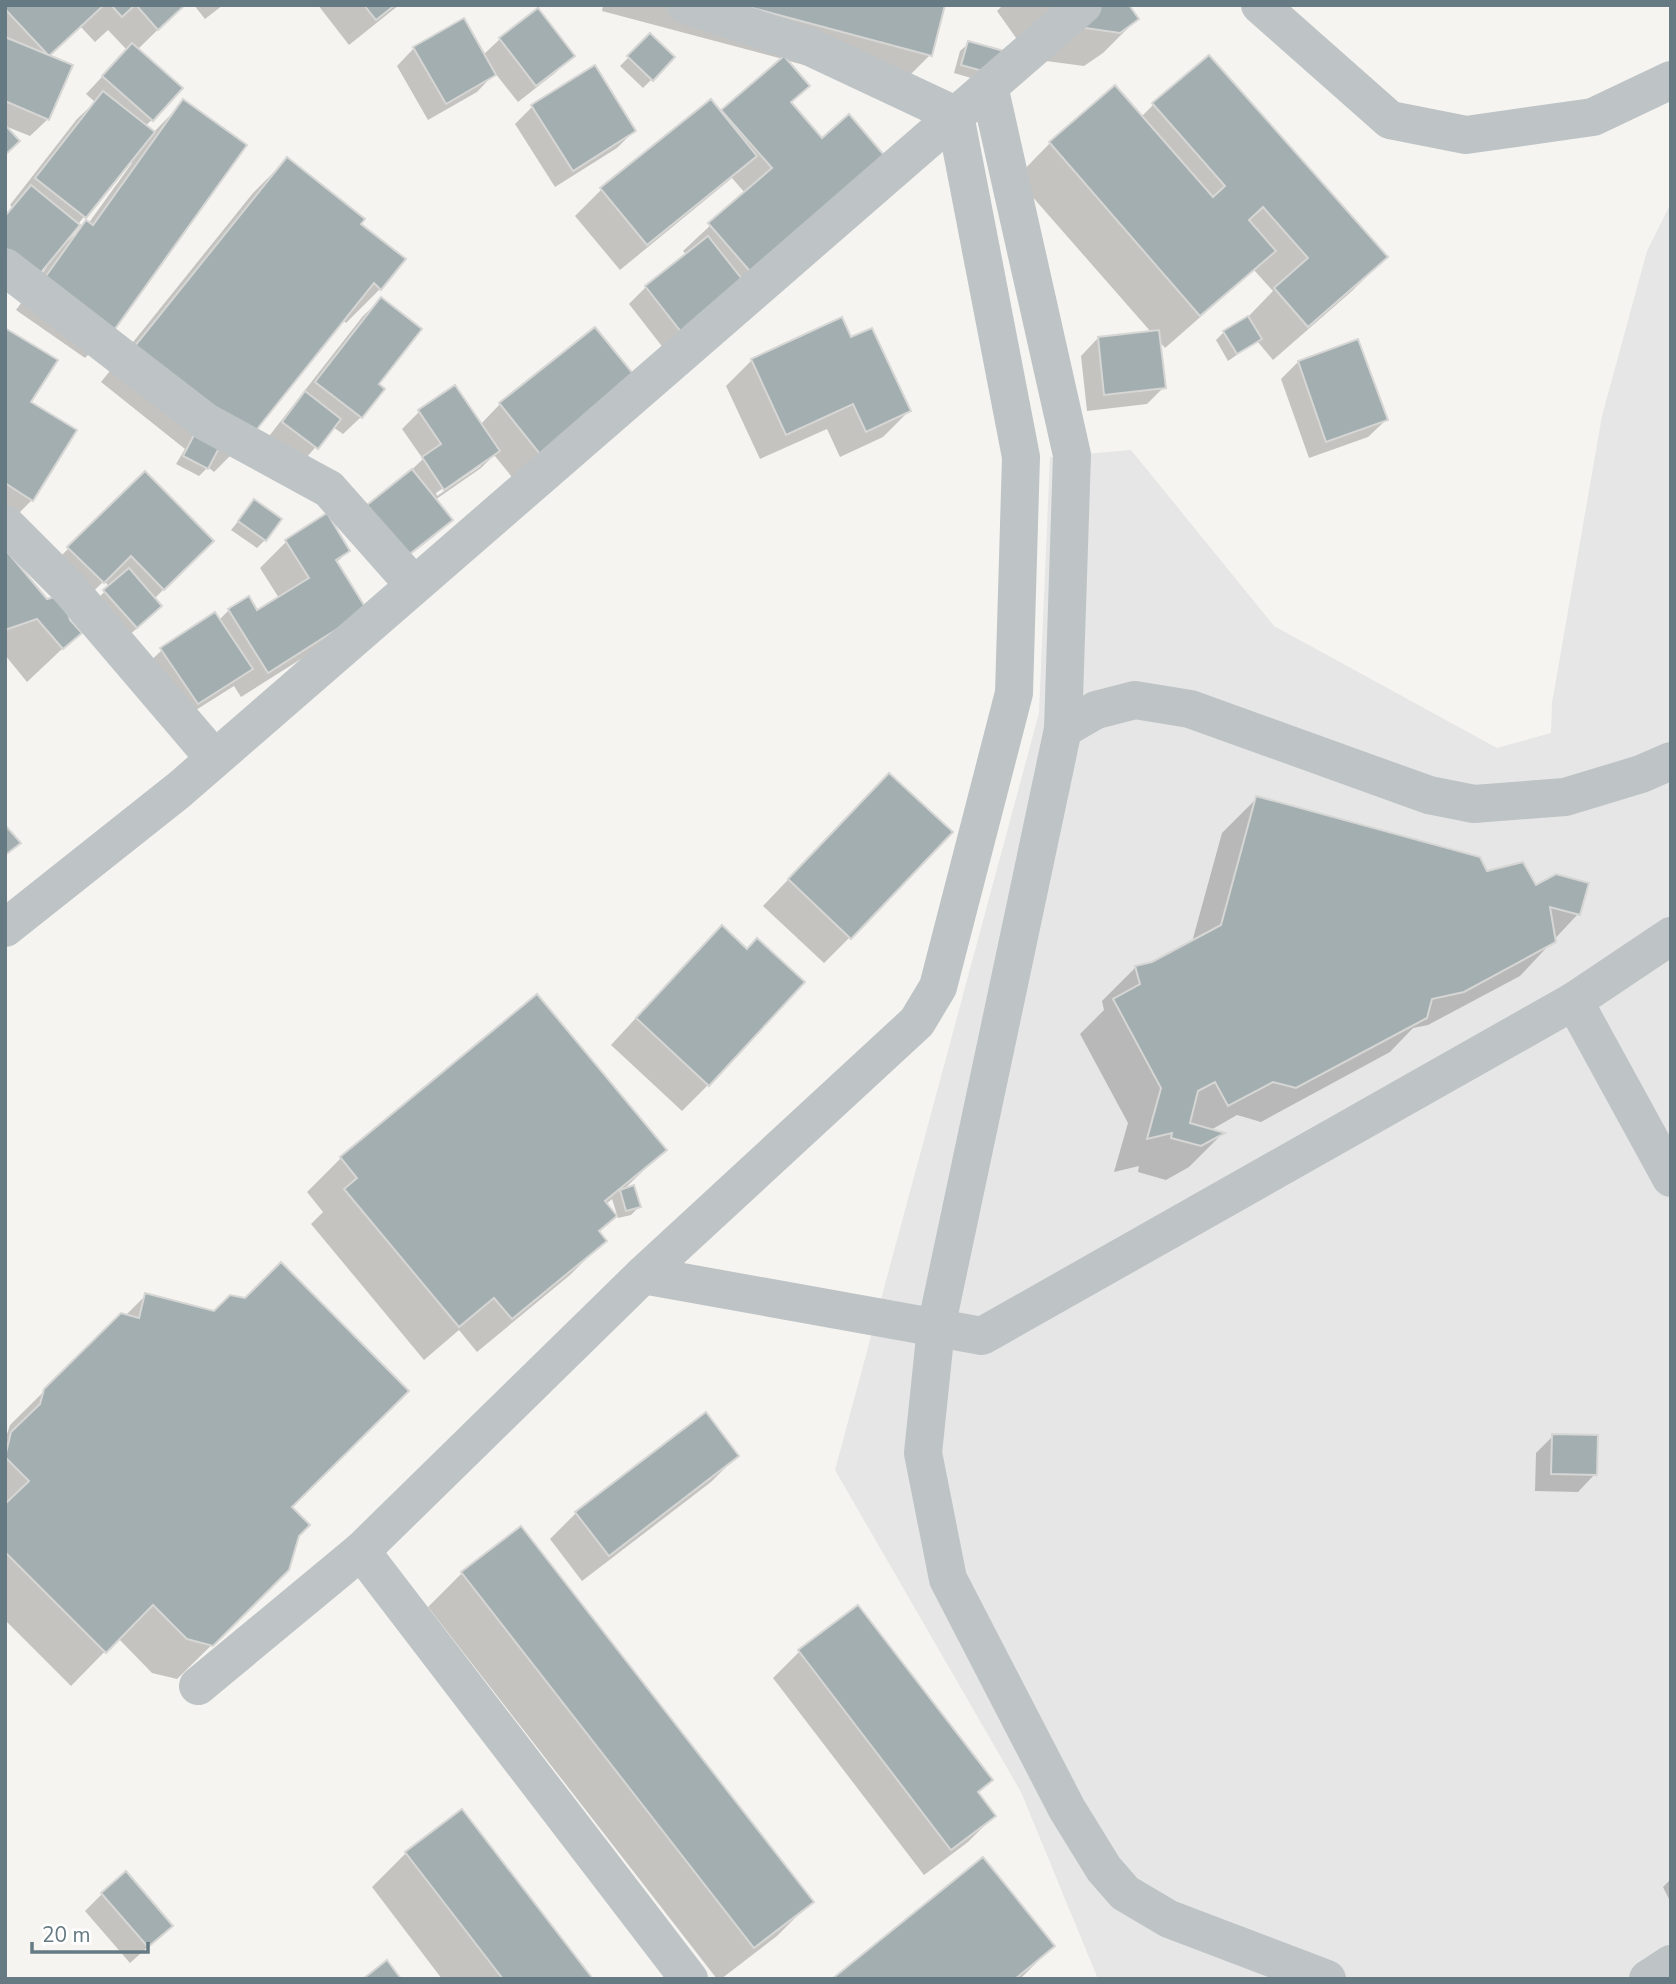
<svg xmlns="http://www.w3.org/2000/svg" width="1676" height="1984" viewBox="0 0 1676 1984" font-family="'Nunito Sans',sans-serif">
	<rect width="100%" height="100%" fill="#f5f4f1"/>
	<path fill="#e5e6e5" d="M1671,203v1776h-573l-77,-187 -186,-322 204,-757 11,-256 81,-7 143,176 223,122 54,-15 1,-30 50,-287 45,-165z"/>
	<g fill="#0003" fill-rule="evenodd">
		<path d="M5,5h178l-46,45 15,70 -7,6 8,7 30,-31 -72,230 -26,26 -69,-48 31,-43 -3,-1 -39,23v-74l7,-8 -2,-2 67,-86 18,-17 -9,-8 41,-44 -19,-20 -13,12 -15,-16 -32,31v62l-18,17 -25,-10zM129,161l3,2 -44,61 -2,-1 -18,18 -2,-2z"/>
		<path d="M194,5h29l-18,14z"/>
		<path d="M318,5h81l-50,40z"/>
		<path d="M603,5h340l-13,50 -34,34 -111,-29 23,26 -18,18 32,36 65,21 -212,202 -46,-59 17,-17 41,-32 -4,-4 62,-58 -13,-15 -112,92 -45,-54 26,-26 119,-77 63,-54 -181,-48z"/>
		<path d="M1003,5h124l10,14 -34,34 -19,13 -53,-7 -34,-48z"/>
		<path d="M650,36l23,22 -30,30 -23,-22z"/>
		<path d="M500,39l72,17 -17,17 -37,29 -23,-29 -18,19 -49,28 -31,-54 17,-18 69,7z"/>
		<path d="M969,43l36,45 -51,-15 6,-22z"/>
		<path d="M1115,87l26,30 13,-13 232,153 -34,34 -79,69 -16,-19 -29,20 -12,-21 8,-8 21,-12 28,-29 -19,-21 -89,78 -6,-7 5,46 -17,17 -60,7 -6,-55 17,-18 53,-6 -135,-154 34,-35z"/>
		<path d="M532,107l102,24 -17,17 -62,39 -40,-63z"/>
		<path d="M287,159l72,65 21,65 -34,34 -3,-3 -95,118 -34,34 -6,-5 -9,9 -23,-12 9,-15 -84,-67 152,-189z"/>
		<path d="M381,299l-4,86 5,4 -21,28 -18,17 -10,-7 -33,38 -34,-25 97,-124z"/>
		<path d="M595,329l-70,164 -31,-38 -13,13 -46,32 16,20 -18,17 -50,39 22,-100 18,-17 -21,-30 17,-17 61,13 20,-21zM481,462v4l-44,30 -1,-3z"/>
		<path d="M5,331l24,72 3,97 -26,26z"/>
		<path d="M850,339l59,72 -26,26 -43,20 -13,-28 -67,30 -34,-73 26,-26z"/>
		<path d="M1298,362l88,58 -18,17 -59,21 -28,-79z"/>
		<path d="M254,502l11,38 -8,8 -26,-18z"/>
		<path d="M326,516l22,35 -12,12 3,72 -98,62 -7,-11 -54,34 -36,-53 18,-17 56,-29 11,-11 28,2 22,-14 -19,-30 26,-26z"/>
		<path d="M212,541l-58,58 -11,24 -24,21 -32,-36 23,-21 -6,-6 -28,27 -33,-34 26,-26z"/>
		<path d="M5,552l42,49 32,32 -52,49 -22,-27z"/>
		<path d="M1257,798l278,90 43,26 -58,62 -92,49 -15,3 -23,24 -129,70 -24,-7 -28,16 13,3 -33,33 -23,13 -28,-8 1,-6 -25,6 14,-49 -48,-89 24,-24 -2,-9 34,-34 16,-3 40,-22 30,-109z"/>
		<path d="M863,801l-13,136 -26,26 -61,-57z"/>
		<path d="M696,953l12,132 -26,26 -71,-66z"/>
		<path d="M665,1150l-43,41 17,16 -8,8 -13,3 -6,-19 -7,6 10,11 -17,17 6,8 -34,34 -93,77 -18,-22 -35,30 -113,-136 12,-12 -16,-20 34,-34z"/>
		<path d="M146,1295l144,212 7,29 -9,34 -111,109 -25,-6 -34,-35 -47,48 -66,-66v-180l5,-15 111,-110 4,1z"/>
		<path d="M1553,1436l42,38 -17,18 -43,-1 1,-38z"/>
		<path d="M737,1456l-26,26 -129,99 -32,-42 26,-26z"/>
		<path d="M520,1528l291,374 -34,34 -56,43h-4l-289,-372 34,-34z"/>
		<path d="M858,1607l133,173 -14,14 17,22 -26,26 -44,33 -151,-197 26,-26z"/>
		<path d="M461,1811l129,168h-148l-70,-92 34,-34z"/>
		<path d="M1671,1879v24l-8,-16z"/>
		<path d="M102,1894l69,32 -41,37 -45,-52z"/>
		<path d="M1053,1946l-33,33h-186z"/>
	</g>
	<g fill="#a3aeb1" stroke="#d6d6d4" stroke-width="2">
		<path d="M5,5h99l-55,51 -44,-47z"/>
		<path d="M111,5h24l-13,12z"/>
		<path d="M136,5h49l-27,25z"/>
		<path d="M364,5h31l-19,15z"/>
		<path d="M741,5h204l-13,51z"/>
		<path d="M1051,5h78l10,14 -19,14 -55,-8z"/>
		<path d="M538,8l37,48 -39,30 -37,-48z"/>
		<path d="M464,18l32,57 -50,29 -33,-57z"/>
		<path d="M650,33l25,24 -22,24 -26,-25z"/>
		<path d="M5,37l68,28 -24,55 -44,-19z"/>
		<path d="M968,41l54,15 -7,24 -54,-15z"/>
		<path d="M132,43l51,45 -30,33 -51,-45z"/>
		<path d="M1209,55l179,202 -80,70 -34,-39 34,-30 -45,-51 -14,13 27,31 -76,65 -151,-174 66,-57 98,112 12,-11 -73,-83z"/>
		<path d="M784,56l26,30 -19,16 31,36 27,-24 40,47 -134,116 -47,-54 64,-55 -51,-58z"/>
		<path d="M595,65l41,66 -63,40 -42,-66z"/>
		<path d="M103,91l52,41 -69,86 -51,-40z"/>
		<path d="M183,99l64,46 -135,188 -71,-50 45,-63 7,5z"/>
		<path d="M711,99l46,57 -110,89 -47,-57z"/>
		<path d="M5,125l15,16 -15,14z"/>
		<path d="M287,157l78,62 -4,5 45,35 -25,31 -7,-7 -125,156 -115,-92z"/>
		<path d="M31,185l49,40 -46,56 -29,-23v-42z"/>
		<path d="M708,236l49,62 -64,49 -48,-61z"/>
		<path d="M381,297l41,32 -43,55 6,5 -23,29 -47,-36z"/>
		<path d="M1248,316l14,23 -25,15 -14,-23z"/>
		<path d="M842,317l9,20 21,-9 39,83 -45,21 -13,-28 -67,31 -35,-76z"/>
		<path d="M595,327l53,65 -96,77 -53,-66z"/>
		<path d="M5,328l53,32 -27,42 46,28 -44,71 -28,-18z"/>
		<path d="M1159,330l7,58 -62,7 -6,-58z"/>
		<path d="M1358,339l30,81 -62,22 -28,-81z"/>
		<path d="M455,385l45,66 -56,39 -22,-33 19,-13 -23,-34z"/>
		<path d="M305,391l36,28 -23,30 -36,-27z"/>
		<path d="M194,435l25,13 -11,21 -25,-13z"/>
		<path d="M412,469l41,51 -51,40 -40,-51z"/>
		<path d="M145,471l69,70 -50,49 -33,-34 -27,27 -37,-36z"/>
		<path d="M254,499l28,20 -16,22 -28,-20z"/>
		<path d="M327,513l23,38 -14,9 31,50 -99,63 -40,-64 21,-13 8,14 52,-32 -24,-38z"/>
		<path d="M5,549l42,50 15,-4 8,25 12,13 -19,16 -26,-30 -32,11z"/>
		<path d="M129,568l33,38 -25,22 -34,-38z"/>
		<path d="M215,612l38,57 -55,35 -38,-56z"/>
		<path d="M889,773l64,59 -102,107 -63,-60z"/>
		<path d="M1256,796l224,61 7,14 36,-9 13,23 20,-11 33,9 -9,32 -30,-8 6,35 -92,50 -32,7 -5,19 -131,70 -23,-6 -45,24 -13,-24 -17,9 -8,32 35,10 -24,13 -30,-8 1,-5 -25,6 14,-51 -48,-89 27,-15 -5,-18 17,-4 69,-37z"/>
		<path d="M5,825l16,18 -16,12z"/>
		<path d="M722,925l25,24 10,-11 48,44 -96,104 -73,-68z"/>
		<path d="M537,994l130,156 -62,51 12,15 -18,15 8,10 -95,78 -18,-21 -35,29 -115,-138 13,-11 -17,-21z"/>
		<path d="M634,1185l7,22 -15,4 -6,-21z"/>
		<path d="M281,1262l128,129 -117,116 18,18 -11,11 -10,34 -76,76 -26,-7 -34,-34 -47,48 -101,-101v-48l24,-23 -24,-24 6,-25 29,-28 4,-15 77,-76 18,5 6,-25 69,18 16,-16 15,3z"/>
		<path d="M706,1412l33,44 -130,100 -34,-44z"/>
		<path d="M1552,1434l46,1 -1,40 -46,-1z"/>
		<path d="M521,1526l293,376 -60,46 -293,-376z"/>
		<path d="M858,1605l135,175 -15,12 18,24 -45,34 -153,-200z"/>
		<path d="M462,1809l131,170h-90l-98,-127z"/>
		<path d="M983,1857l72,89 -40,33h-183z"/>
		<path d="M126,1871l47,55 -25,21 -47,-54z"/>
		<path d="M387,1960l14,19h-38z"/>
	</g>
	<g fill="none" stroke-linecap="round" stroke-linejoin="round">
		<g stroke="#bec3c5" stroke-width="38">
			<path d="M1260,5l130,115 76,15 127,-18 78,-37"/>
			<path d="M989,86l83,369 -9,274 -127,599 -13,125 25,126 119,230 37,60 21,24 44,26 158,60"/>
			<path d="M5,267l201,155 123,67 85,96"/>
			<path d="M5,524l63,63 146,171"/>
			<path d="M1063,729l33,-19 39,-10 55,9 239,86 45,9 91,-7 76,-23 30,-13"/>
			<path d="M5,928l174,-138 904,-785"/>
			<path d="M1574,1001l97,177"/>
			<path d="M643,1275l339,61 592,-335 97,-65"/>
			<path d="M361,1551l328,428"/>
			<path d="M198,1686l163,-135 282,-276 274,-253 21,-35 76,-294 7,-236 -66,-342 -147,-69 -123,-41"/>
			<path d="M1648,1979l23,-15"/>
		</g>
	</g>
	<rect width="1676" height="1984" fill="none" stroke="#657a82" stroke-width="14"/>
	<path d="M32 1942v10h116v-10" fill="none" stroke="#657a82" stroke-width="3.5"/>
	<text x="42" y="1942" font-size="21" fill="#657a82" stroke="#ffffff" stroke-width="5" paint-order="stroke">20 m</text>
</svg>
